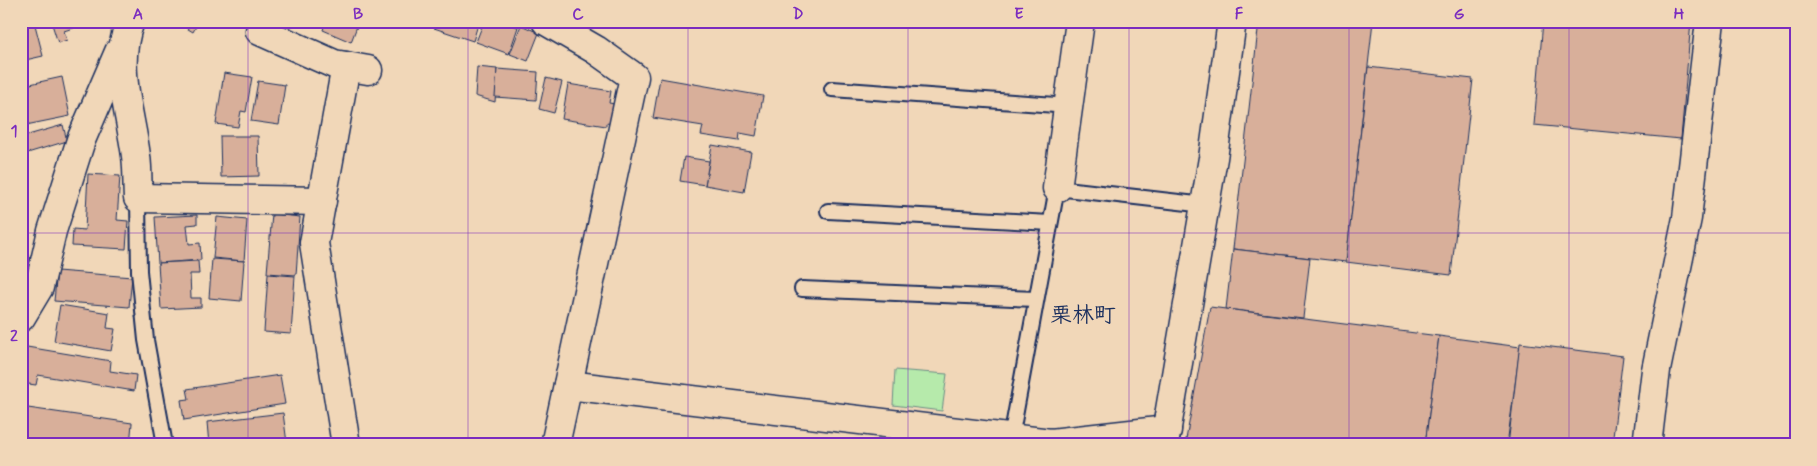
<svg xmlns="http://www.w3.org/2000/svg" width="1817" height="466" viewBox="0 0 1817 466" font-family="Mynerve,'Klee One',sans-serif">
	<rect width="100%" height="100%" fill="#f1d7b8"/>
	<filter id="ink" filterUnits="userSpaceOnUse"><feTurbulence type="fractalNoise" baseFrequency=".02" numOctaves="2"/><feDisplacementMap in="SourceGraphic" scale="10" xChannelSelector="R" yChannelSelector="G"/><feConvolveMatrix kernelMatrix="1 2 1 2 8 2 1 2 1" color-interpolation-filters="sRGB"/></filter>
	<g filter="url(#ink)">
		<path fill="#b6eaab" stroke="#688c84" d="M895,370l52,4 -5,37 -49,-6z"/>
		<g fill="#d8af9a" stroke="#1b2f5e">
			<path d="M21,21h13l9,35 -22,5z"/>
			<path d="M51,21h36l1,2 -24,8 3,9 -9,3z"/>
			<path d="M175,21h24l-6,11z"/>
			<path d="M326,21h33l-8,21 -28,-12z"/>
			<path d="M436,21h43l-6,20 -39,-13z"/>
			<path d="M484,21h17l17,6 -9,27 -33,-12z"/>
			<path d="M1259,21h114l-27,241 -113,-13z"/>
			<path d="M1543,21h148l-10,118 -147,-14z"/>
			<path d="M521,25l18,8 -11,28 -18,-7z"/>
			<path d="M477,67l20,2 -2,33 -20,-6z"/>
			<path d="M1368,67l105,12 -22,196 -105,-13z"/>
			<path d="M497,69l41,3 -2,28 -41,-3z"/>
			<path d="M224,73l28,4 -6,35 -5,-1 -3,16 -22,-3z"/>
			<path d="M62,77l8,39 -49,10v-40z"/>
			<path d="M546,78l16,4 -8,31 -15,-4z"/>
			<path d="M660,78l103,18 -7,40 -16,-3 -1,8 -38,-6 2,-9 -50,-8z"/>
			<path d="M258,81l27,4 -6,40 -28,-4z"/>
			<path d="M568,84l43,7 -2,12 6,1 -3,20 -6,-1v3l-44,-7z"/>
			<path d="M63,125l4,16 -46,14v-18z"/>
			<path d="M220,136h38l1,40 -38,1z"/>
			<path d="M712,145l39,7 -7,40 -39,-7z"/>
			<path d="M684,157l25,4 -4,24 -25,-4z"/>
			<path d="M88,174l32,2 -3,44 11,1 -2,28 -54,-3 1,-17 12,1z"/>
			<path d="M272,214l28,3 -4,58 -29,-2z"/>
			<path d="M197,215v9l-10,1 2,19 11,-1 1,17 -43,3 -3,-46z"/>
			<path d="M217,217l30,3 -3,41 -31,-3z"/>
			<path d="M1233,249l77,9 -7,60 -77,-9z"/>
			<path d="M212,259l32,2 -3,40 -32,-3z"/>
			<path d="M198,261l1,13h-9l1,24h10v9l-40,2 -3,-46z"/>
			<path d="M21,265l9,16 -8,4 5,8 -6,3z"/>
			<path d="M57,271l75,6 -3,30 -75,-6z"/>
			<path d="M268,274l27,2 -4,58 -27,-2z"/>
			<path d="M60,305l49,8 -2,15 8,1 -4,22 -57,-10z"/>
			<path d="M1210,307l229,29 -14,109h-240z"/>
			<path d="M1439,336l81,11 -13,98h-82z"/>
			<path d="M1520,343l103,13 -11,89h-104z"/>
			<path d="M21,346l90,15 -1,10 26,4 -2,16 -96,-16 -2,10 -15,-2z"/>
			<path d="M280,375l5,29 -101,16 -3,-20 8,-1 -2,-10z"/>
			<path d="M21,407l111,16 -2,22h-109z"/>
			<path d="M283,413l4,30 -78,2 -2,-23z"/>
		</g>
		<g fill="none" stroke-linecap="round" stroke-linejoin="round">
			<defs>
				<g id="lane">
					<path d="M832,89l238,17"/>
					<path d="M138,198l1,73 7,69 19,105"/>
					<path d="M828,211l222,12"/>
					<path d="M802,289l234,10"/>
					<path d="M1011,438l46,-250 148,17"/>
				</g>
				<g id="street">
					<path d="M130,21c-17,45 0,89 6,135 2,14 1,28 2,42l184,3"/>
					<path d="M546,21l50,29 38,27 -79,368"/>
					<path d="M260,31l74,33 34,6"/>
					<path d="M1057,188l23,-167"/>
					<path d="M21,317l18,-30 13,-56 29,-91 38,-88"/>
					<path d="M568,385l483,58 116,-13"/>
					<path d="M346,445l-32,-202 32,-177"/>
					<path d="M1164,445l49,-287 19,-137"/>
					<path d="M1647,445l9,-75 31,-152 23,-197"/>
				</g>
			</defs>
			<use href="#lane" stroke="#1b2f5e" stroke-width="18"/>
			<use href="#street" stroke="#1b2f5e" stroke-width="31"/>
			<use href="#lane" stroke="#f1d7b8" stroke-width="14"/>
			<use href="#street" stroke="#f1d7b8" stroke-width="28"/>
		</g>
	</g>
	<path fill="none" stroke="#7b2cbf" stroke-width="1" stroke-opacity="0.55" d="M248,21v424M468,21v424M688,21v424M908,21v424M1129,21v424M1349,21v424M1569,21v424M21,233h1775"/>
	<g text-anchor="middle" stroke-width="4" stroke-linejoin="round" paint-order="stroke">
		<g font-size="22" font-weight="bold" fill="#1b2f5e" stroke="#f1d7b8">
			<text x="1083" y="322">栗林町</text>
		</g>
	</g>
	<rect width="1817" height="466" fill="none" stroke="#f1d7b8" stroke-width="55"/>
	<rect x="28" y="28" width="1762" height="410" fill="none" stroke="#7b2cbf" stroke-width="2"/>
	<g font-size="16" text-anchor="middle" font-weight="bold" fill="#7b2cbf">
		<text x="138" y="19">A</text>
		<text x="358" y="19">B</text>
		<text x="578" y="19">C</text>
		<text x="798" y="19">D</text>
		<text x="1019" y="19">E</text>
		<text x="1239" y="19">F</text>
		<text x="1459" y="19">G</text>
		<text x="1679" y="19">H</text>
		<text x="14" y="136">1</text>
		<text x="14" y="341">2</text>
	</g>
</svg>
